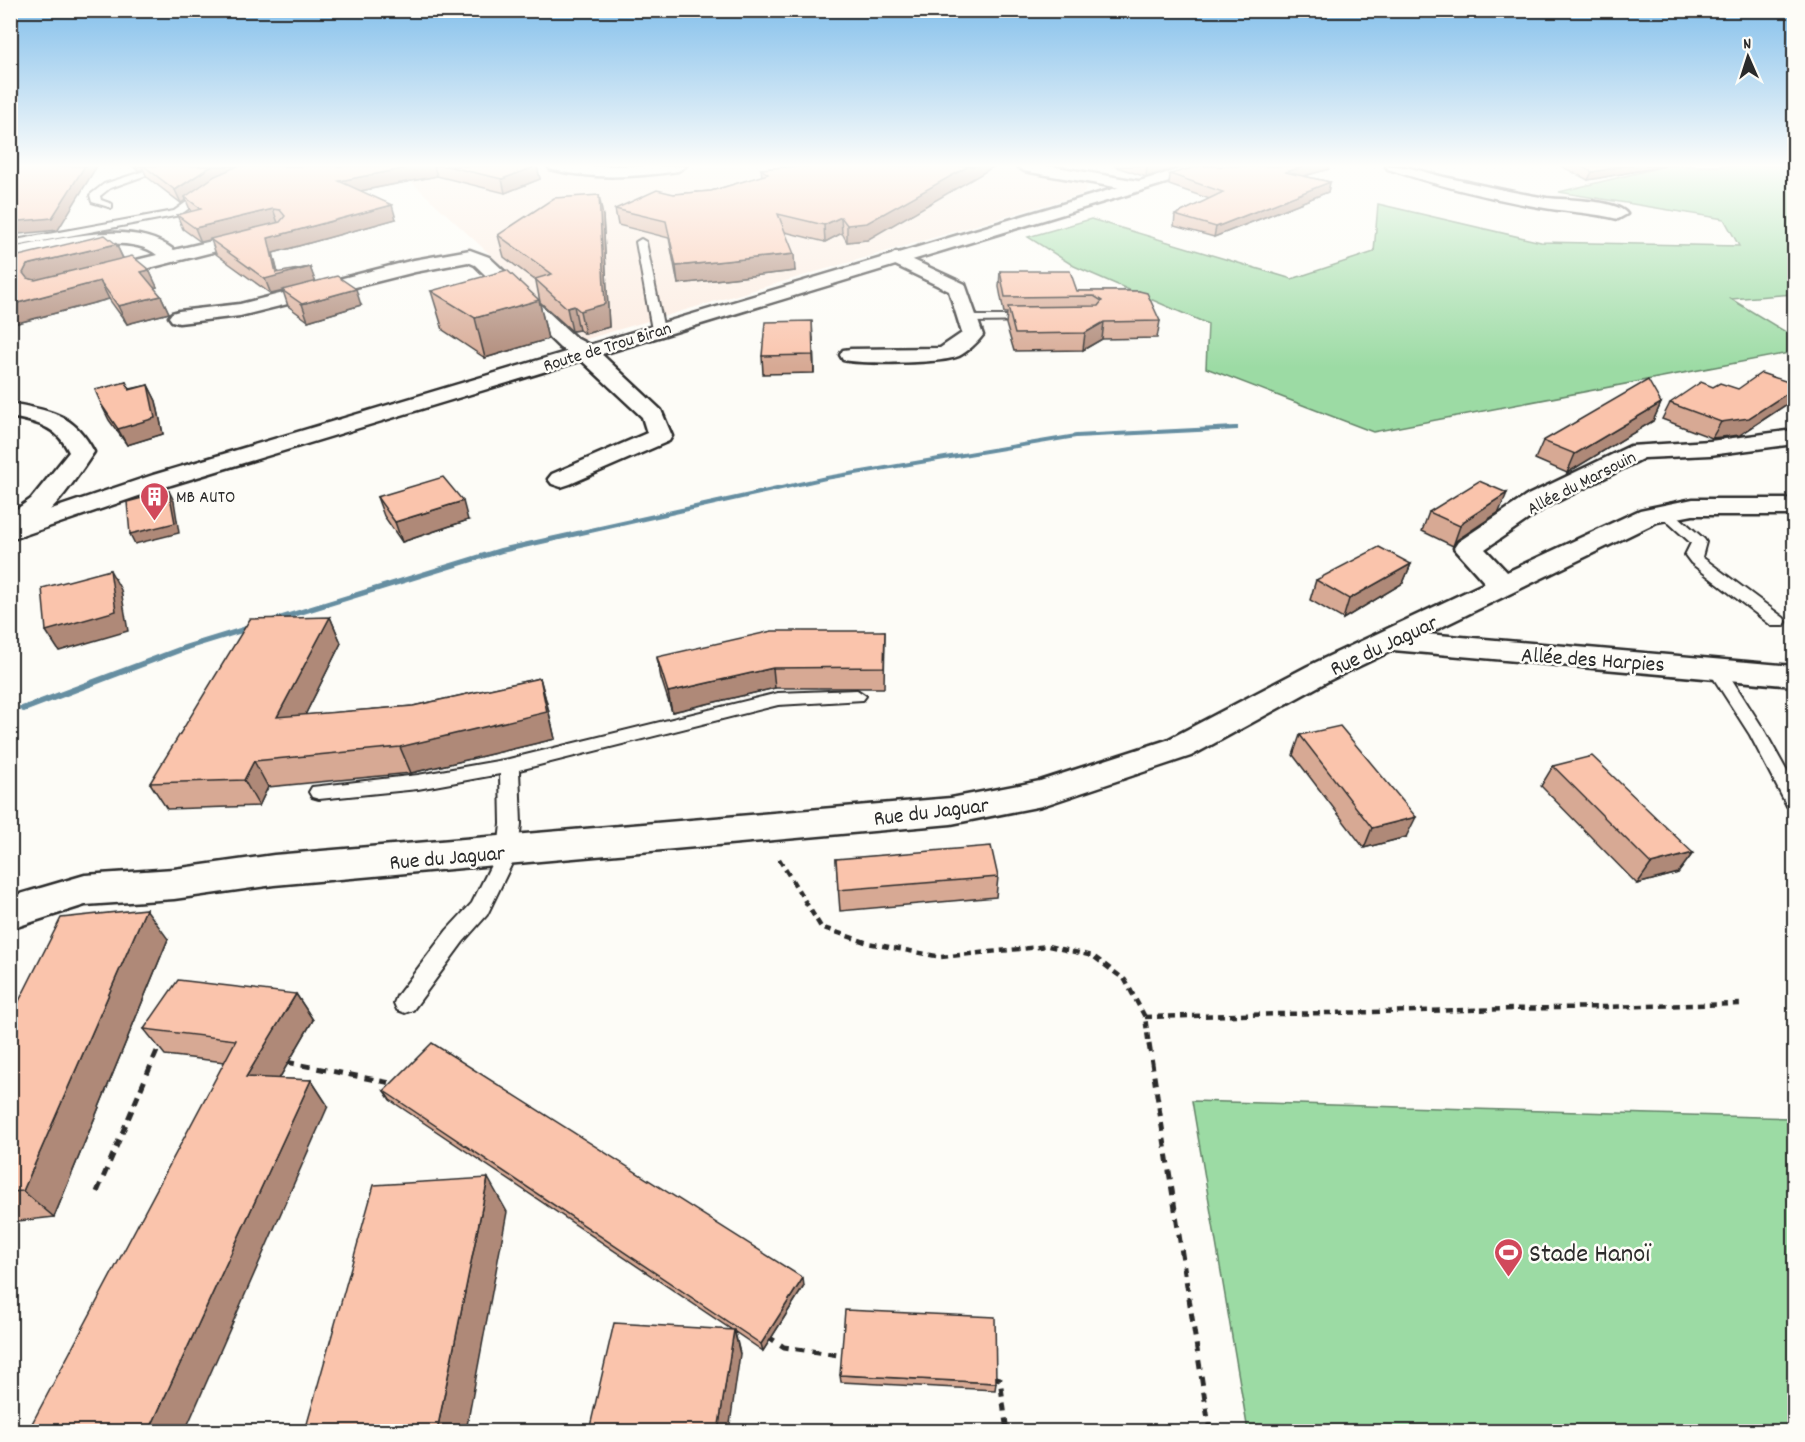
<svg xmlns="http://www.w3.org/2000/svg" width="1805" height="1442" viewBox="0 0 1805 1442" font-family="Dekko,sans-serif">
	<rect width="100%" height="100%" fill="#fdfcf7"/>
	<filter id="ink" filterUnits="userSpaceOnUse"><feTurbulence type="fractalNoise" baseFrequency=".0167" numOctaves="2"/><feDisplacementMap in="SourceGraphic" scale="12" xChannelSelector="R" yChannelSelector="G"/><feConvolveMatrix kernelMatrix="1 2 1 2 8 2 1 2 1" color-interpolation-filters="sRGB"/></filter>
	<g filter="url(#ink)">
		<path fill="#fcebe0" d="M394,166h135l51,12 72,-3 55,-9h294l52,8 36,9 -6,11 -500,146z"/>
		<g fill="#9cdba4" stroke="#648368" stroke-width="1.5">
			<path d="M1666,166h128v128l-63,5 63,38v15l-421,80 -167,-64 2,-44 -134,-58 -46,-29 63,-18 201,60 82,-27 4,-48 163,38 198,4 -15,-27 -165,-27z"/>
			<path d="M1192,1101l600,17 2,4v309h-546z"/>
		</g>
		<g fill="none" stroke-linecap="round" stroke-linejoin="round">
			<path fill="#668ea1" fill-rule="evenodd" d="M1235,426h3v4l-162,8 -250,42 -324,73 -312,96 -163,62 -4,1 -5,-3 1,-2 165,-62 316,-97 326,-72 250,-42z"/>
			<defs>
				<g id="service">
					<path d="M160,166h12l-62,22 -10,8 1,4 11,4v4l-20,-6 -2,-7 14,-11z"/>
					<path d="M205,189l7,2 -32,24 -170,32v-6l164,-30z"/>
					<path d="M641,239l5,3 18,88 -6,3 -6,-3 -16,-88z"/>
					<path d="M1030,316l6,3 -2,2 -64,1 -6,-3 6,-3z"/>
					<path d="M1664,507l5,1 35,31 2,3 -4,15 82,61 2,4 -2,4h-12l-81,-63 -6,-8 6,-12 -32,-29 -2,-3z"/>
					<path d="M1716,662l6,2 42,66 30,54v24l-7,-2 -37,-71 -43,-67z"/>
					<path d="M857,690l9,6 -3,4 -85,5 -259,65 2,54 -3,27 -31,64 -24,27 -50,68 -8,3 -8,-3 -3,-7 3,-7 50,-66 25,-27 26,-52 3,-27 -1,-50 -82,15 -99,10 -7,-2 -3,-5 3,-5 106,-12 91,-16 269,-66z"/>
				</g>
				<g id="minor">
					<path d="M548,166h138l-8,5c-43,6 -85,9 -128,-2z"/>
					<path d="M1016,166h34l88,15 8,5 -8,5 -114,-20z"/>
					<path d="M1386,166c22,-1 37,6 58,11 34,7 69,16 103,21 18,2 69,1 80,16l-9,5c-24,-6 -48,-7 -73,-11 -53,-9 -106,-22 -157,-39z"/>
					<path d="M258,230l9,5 -3,4 -166,42 -7,-2 -3,-4 3,-4 66,-16c-31,-25 -109,-2 -147,4v-11c51,-8 120,-31 164,2z"/>
					<path d="M470,250l19,7 87,81 19,10 66,62 11,26 -3,5 -99,43 -9,3 -9,-3 -4,-5 4,-5 95,-41 -5,-16 -63,-59 -19,-10 -85,-83 -7,-3 -53,10 -175,44 -61,7 -7,-2 -3,-4 3,-4 7,-2 61,-7 174,-44z"/>
					<path d="M896,252l69,32 18,51c-5,7 -16,17 -24,21 -18,8 -96,8 -116,4l-3,-5 3,-5 8,-1 89,-1 22,-15 -13,-42 -60,-29 -2,-4z"/>
					<path d="M10,403c40,8 64,10 84,49 -20,29 -47,74 -84,83v-21l21,-15 38,-47c-12,-26 -33,-30 -59,-35z"/>
					<path d="M1794,430v14l-84,11 -66,3 -98,49 -61,42 22,23 133,-62 53,-11h101v16h-101l-36,7 -230,112 367,32v20l-401,-36 -63,30 -139,76 -149,50 -91,18 -677,61 -100,14 -89,6 -75,24v-32l75,-22 89,-6 100,-14 677,-57 89,-17 127,-41 141,-74 177,-83 -31,-35 4,-6 70,-47 102,-49 80,-5z"/>
				</g>
				<path id="secondary" d="M1190,166h24l-2,3 -1041,316 -161,55v-17l143,-48z"/>
			</defs>
			<use href="#service" stroke="#2b2b2b" stroke-width="4"/>
			<use href="#minor" stroke="#2b2b2b" stroke-width="5"/>
			<use href="#secondary" stroke="#2b2b2b" stroke-width="5"/>
			<g stroke="#2b2b2b" stroke-width="4.5" stroke-dasharray="7 5" stroke-linecap="butt">
				<path d="M779,859l42,68 47,16 73,14 107,-11 45,10 32,24 20,37 4,29"/>
				<path d="M1145,1017l595,-13"/>
				<path d="M159,1046l1,-3"/>
			</g>
			<g stroke="#2b2b2b" stroke-width="5" stroke-dasharray="9 7" stroke-linecap="butt">
				<path d="M1149,1044l61,388"/>
				<path d="M286,1062l110,22"/>
				<path d="M97,1192l63,-148"/>
				<path d="M767,1336l17,11 61,9"/>
				<path d="M992,1377l8,2 7,53"/>
			</g>
			<use href="#service" fill="#fdfcf7" fill-rule="evenodd"/>
			<use href="#minor" fill="#fdfcf7" fill-rule="evenodd"/>
			<use href="#secondary" fill="#fdfcf7" fill-rule="evenodd"/>
		</g>
		<g fill="#d7a994" stroke="#2b2b2b" stroke-width="1.5">
			<path d="M132,166h405l3,13 -35,14 -68,-17 -76,15 35,28 -123,34 5,20 32,-6 5,15 46,23 -53,16 -20,-15 -5,-15 -12,3 -55,-40 -5,-14 -10,2 -18,-13 -6,-14 14,-3 -5,-12 -5,3 -34,-26 -4,-8 -5,2z"/>
			<path d="M799,166l68,74 -20,2 -5,-9 -17,9 -40,-10 10,39 -117,13 -9,-46 -51,-13 -3,-16 59,-15 37,-3 51,-15 -1,-7z"/>
			<path d="M1114,166h69l-37,11z"/>
			<path d="M1561,166h104l-77,14z"/>
			<path d="M1329,169l-25,7 26,6 -2,10 -114,45 -40,-11 1,-11 35,-16 -41,-14 1,-11z"/>
			<path d="M603,216l6,111 -24,7 -6,-4 -7,1 -32,-29 -4,-21 -32,-24 -6,-22z"/>
			<path d="M116,244l7,14 26,12 8,17 -3,1 7,8 8,17 -42,11 -18,-25 -99,26z"/>
			<path d="M1000,271l77,20h62l21,30 -3,17 -55,1 -19,11 -69,1 -8,-27 1,-11h-3l-5,-26z"/>
			<path d="M431,291l108,9 9,39 -63,19 -42,-28z"/>
			<path d="M813,338l1,35 -51,1 -1,-18z"/>
			<path d="M126,382l4,7 18,-4 8,16 7,33 -36,11 -18,-25 -8,-16z"/>
			<path d="M1713,387l25,2 52,13 -50,33 -28,3 -50,-19 8,-16z"/>
			<path d="M1661,403l-8,18 -86,52 -32,-14 8,-18z"/>
			<path d="M377,497l91,23 -66,22 -18,-26z"/>
			<path d="M1429,512h70l-42,28 -4,6 -31,-15z"/>
			<path d="M1411,564l-8,19 -60,36 -33,-19 6,-20z"/>
			<path d="M330,617l11,26 -36,72 108,-9 127,-28 7,26 8,35 -144,34 -143,14 -9,19 -92,3 -17,-26z"/>
			<path d="M885,631l-1,57h-109l-103,24 -11,-34 -4,-20z"/>
			<path d="M1300,735l106,102 -42,11 -71,-93z"/>
			<path d="M1553,766l140,87 -15,20 -41,11 -96,-98z"/>
			<path d="M836,859l162,18 -2,20 -156,14z"/>
			<path d="M168,939l-114,278 -44,5v-203z"/>
			<path d="M296,994l17,26 -34,59 32,1 17,26 -103,-44 -60,-7 -21,-26z"/>
			<path d="M384,1091l420,195 -41,65 -28,-19 5,22 -8,-24 -342,-230z"/>
			<path d="M840,1375l156,8 -1,7 -154,-8z"/>
		</g>
		<g fill="#af8978" stroke="#2b2b2b" stroke-width="1.5">
			<path d="M85,166h12l-39,64 -48,5v-13z"/>
			<path d="M136,166h6l1,3 -5,2z"/>
			<path d="M213,166h36l-64,31 1,3 -5,3 -6,-13 32,-21z"/>
			<path d="M417,166h17l3,10 -93,18 -5,-13z"/>
			<path d="M537,166l3,13 -35,14 -3,-14z"/>
			<path d="M969,166h26l-128,74 -20,2v-17z"/>
			<path d="M1150,166h33l-37,11 1,-10z"/>
			<path d="M1306,166h23v3l-46,13 2,-10z"/>
			<path d="M1624,166h41l-77,14 4,-8z"/>
			<path d="M1330,182l-2,10 -114,45 2,-10z"/>
			<path d="M599,195l4,21 6,111 -24,7 -5,-23z"/>
			<path d="M392,205l4,14 -123,34 5,22 32,-8 6,16 -45,11 -6,-15 3,-41z"/>
			<path d="M273,209l5,14 -77,19 -6,-14z"/>
			<path d="M841,217l1,16 -17,9 -1,-17z"/>
			<path d="M116,244l8,17 -92,29 -9,-17 4,-8z"/>
			<path d="M794,254l1,17 -117,13 -2,-18z"/>
			<path d="M149,270l8,17 -8,2 -8,-17z"/>
			<path d="M100,281l9,18 -99,26v-20z"/>
			<path d="M356,289l5,16 -53,16 -6,-17z"/>
			<path d="M161,296l8,17 -42,11 -9,-18z"/>
			<path d="M539,300l9,39 -63,19 -10,-40z"/>
			<path d="M574,306l5,24 -7,1 -5,-23z"/>
			<path d="M812,321l1,17 1,35 -1,-18z"/>
			<path d="M1104,322l-2,17 -19,11 2,-17z"/>
			<path d="M148,385l8,16 7,33 -36,11 -9,-16z"/>
			<path d="M1794,389v6l-4,7 -50,33 -28,3 9,-16z"/>
			<path d="M1661,403l-8,18 -86,52 8,-19z"/>
			<path d="M169,491l5,10 5,32 -44,11 -5,-10z"/>
			<path d="M1507,493l-8,19 -42,28 -4,6 7,-20 4,-5z"/>
			<path d="M463,501l5,19 -66,22 -7,-20z"/>
			<path d="M1411,564l-8,19 -60,36 6,-20z"/>
			<path d="M110,570l11,20 7,41 -69,20 -13,-20z"/>
			<path d="M330,617l11,26 -50,100 -14,-26z"/>
			<path d="M773,668l2,20 -103,24 -4,-20z"/>
			<path d="M540,678l7,26 8,35 -144,34 -11,-26z"/>
			<path d="M254,761l14,26 -9,19 -15,-26z"/>
			<path d="M1416,817l-10,20 -42,11 8,-20z"/>
			<path d="M1693,853l-15,20 -41,11 14,-20z"/>
			<path d="M146,909l22,30 -114,278 -31,-26z"/>
			<path d="M296,994l17,26 -48,83 -19,-26z"/>
			<path d="M311,1080l17,26 -143,325h-36z"/>
			<path d="M488,1178l19,34 -41,219h-29z"/>
			<path d="M803,1278l1,8 -41,65 -2,-7z"/>
			<path d="M734,1330l6,24 -11,77h-11z"/>
		</g>
		<g fill="#fac4ac" stroke="#2b2b2b" stroke-width="1.5">
			<path d="M10,166h75l-33,52 -42,4z"/>
			<path d="M144,166h69l-6,3 -32,21z"/>
			<path d="M238,166h179l-78,15 53,24 -124,33 8,35 34,-6 -45,12 -55,-40 70,-17 5,-6 -5,-6 -7,-1 -78,19 -18,-13 24,-6 -16,-12 30,-21z"/>
			<path d="M446,166h91l-35,13z"/>
			<path d="M799,166h170l-102,57 -20,2 -6,-8 -17,8 -46,-11 16,40 -118,12 -10,-45 -51,-12 42,-19 17,4 37,-3 57,-17 -7,-5z"/>
			<path d="M1199,166h107l-21,6 45,10 -114,45 -41,-12 48,-23 -53,-18z"/>
			<path d="M1580,166h44l-32,6z"/>
			<path d="M599,195l6,109 -25,7 -6,-5 -7,2 -32,-29 17,-5 -54,-39 56,-37z"/>
			<path d="M105,235l11,9 -89,21 -4,8 4,5 8,2 97,-24 17,14 -8,2 20,24 -43,10 -18,-25 -90,24v-47z"/>
			<path d="M507,270l32,30 -64,18 -44,-27z"/>
			<path d="M1000,271h70l7,20h62l8,2 13,28 -56,1 -19,11 -70,1 -7,-27 90,-1 4,-5 -8,-5 -89,1z"/>
			<path d="M337,276l19,13 -54,15 -20,-14z"/>
			<path d="M812,321l1,34 -51,1 3,-34z"/>
			<path d="M1761,373l33,11v5l-45,29 -28,4 -51,-19 31,-21 12,5 7,-4 18,6z"/>
			<path d="M1648,380l13,23 -86,51 -32,-13z"/>
			<path d="M126,382l3,8 19,-5 7,33 -37,11 -17,-25 -6,-14z"/>
			<path d="M443,477l20,24 -68,21 -18,-25z"/>
			<path d="M1479,481l28,12 -43,28 -4,5 -31,-14z"/>
			<path d="M169,491l6,32 -45,11 -3,-32z"/>
			<path d="M1379,547l32,17 -62,35 -33,-19z"/>
			<path d="M110,570l6,41 -70,20 -4,-43z"/>
			<path d="M330,617l-53,100 136,-11 127,-28 7,34 -147,35 -146,14 -10,19 -94,3 100,-164z"/>
			<path d="M772,631h113l-1,36 -111,1 -105,24 -11,-35z"/>
			<path d="M1340,726l76,91 -44,11 -72,-93z"/>
			<path d="M1592,756l101,97 -42,11 -98,-98z"/>
			<path d="M991,846l7,31 -160,13 -2,-31z"/>
			<path d="M146,909l-123,282 -13,1v-173l51,-101z"/>
			<path d="M178,980l118,14 -50,83 65,3 -162,351h-121l208,-391 -92,-11z"/>
			<path d="M432,1043l371,235 -42,66 -377,-253z"/>
			<path d="M488,1178l-51,253h-132l69,-246z"/>
			<path d="M845,1310l150,7 1,66 -156,-8z"/>
			<path d="M614,1323l120,7 -16,101h-129z"/>
		</g>
	</g>
	<linearGradient id="sky" x2="0" y2="1"><stop stop-color="#83bfeb"/><stop offset="0.45" stop-color="#fefefb"/><stop offset="1" stop-color="#fefefb" stop-opacity="0"/></linearGradient>
	<rect width="1805" height="368" fill="url(#sky)"/>
	<defs>
		<symbol id="building-pin" viewBox="-11 -11 22 30"><path d="M0 17L-7.5 6A9.5 9.5 0 1 1 7.5 6Z" fill="#d1495b" stroke="#fdfcf7"/><path d="M-4-6H4V6H1V3H-1V6H-4ZM-2.5-4.3h1.7v1.8h-1.7ZM.8-4.3h1.7v1.8H.8ZM-2.5-1h1.7V.8h-1.7ZM.8-1h1.7V.8H.8Z" fill="#fff"/></symbol>
		<symbol id="stadium-pin" viewBox="-11 -11 22 30"><path d="M0 17L-7.5 6A9.5 9.5 0 1 1 7.5 6Z" fill="#d1495b" stroke="#fdfcf7"/><path d="M0-5a6.5 5 0 1 0 0 10a6.5 5 0 1 0 0-10ZM-3.5-1.8h7v3.6h-7Z" fill="#fff"/></symbol>
	</defs>
	<g fill-rule="evenodd">
		<use href="#building-pin" x="138" y="480" width="33" height="45"/>
		<use href="#stadium-pin" x="1492" y="1236" width="33" height="45"/>
	</g>
	<g text-anchor="middle" stroke-width="5" stroke-linejoin="round" paint-order="stroke">
		<g font-size="18" fill="#2b2b2b" stroke="#fdfcf7">
			<text transform="translate(607 346) rotate(-17)" y="6">Route de Trou Biran</text>
			<text transform="translate(1581 482) rotate(-27)" y="6">Allée du Marsouin</text>
		</g>
		<g font-size="18" fill="#2b2b2b" stroke="#fdfcf7" text-anchor="start">
			<text x="176" y="502">MB AUTO</text>
		</g>
		<g font-size="22" fill="#2b2b2b" stroke="#fdfcf7">
			<text transform="translate(1383 644) rotate(-25)" y="8">Rue du Jaguar</text>
			<text transform="translate(1593 658) rotate(4)" y="8">Allée des Harpies</text>
			<text transform="translate(931 810) rotate(-7)" y="8">Rue du Jaguar</text>
			<text transform="translate(447 856) rotate(-5)" y="8">Rue du Jaguar</text>
		</g>
		<g font-size="27" fill="#2b2b2b" stroke="#fdfcf7" text-anchor="start">
			<text x="1529" y="1261">Stade Hanoï</text>
		</g>
	</g>
	<rect width="1805" height="1442" fill="none" stroke="#fdfcf7" stroke-width="36"/>
	<rect x="18" y="18" width="1769" height="1406" fill="none" stroke="#2b2b2b" stroke-width="2" filter="url(#ink)"/>
	<g transform="translate(1748 57) rotate(357)" stroke="#fdfcf7" stroke-width="4.5" paint-order="stroke">
	<path d="M0-4.5L10 22L0 15L-10 22Z" fill="#2b2b2b"/>
	<text y="-9" font-size="16" font-weight="bold" text-anchor="middle" fill="#2b2b2b">N</text>
	</g>
</svg>
